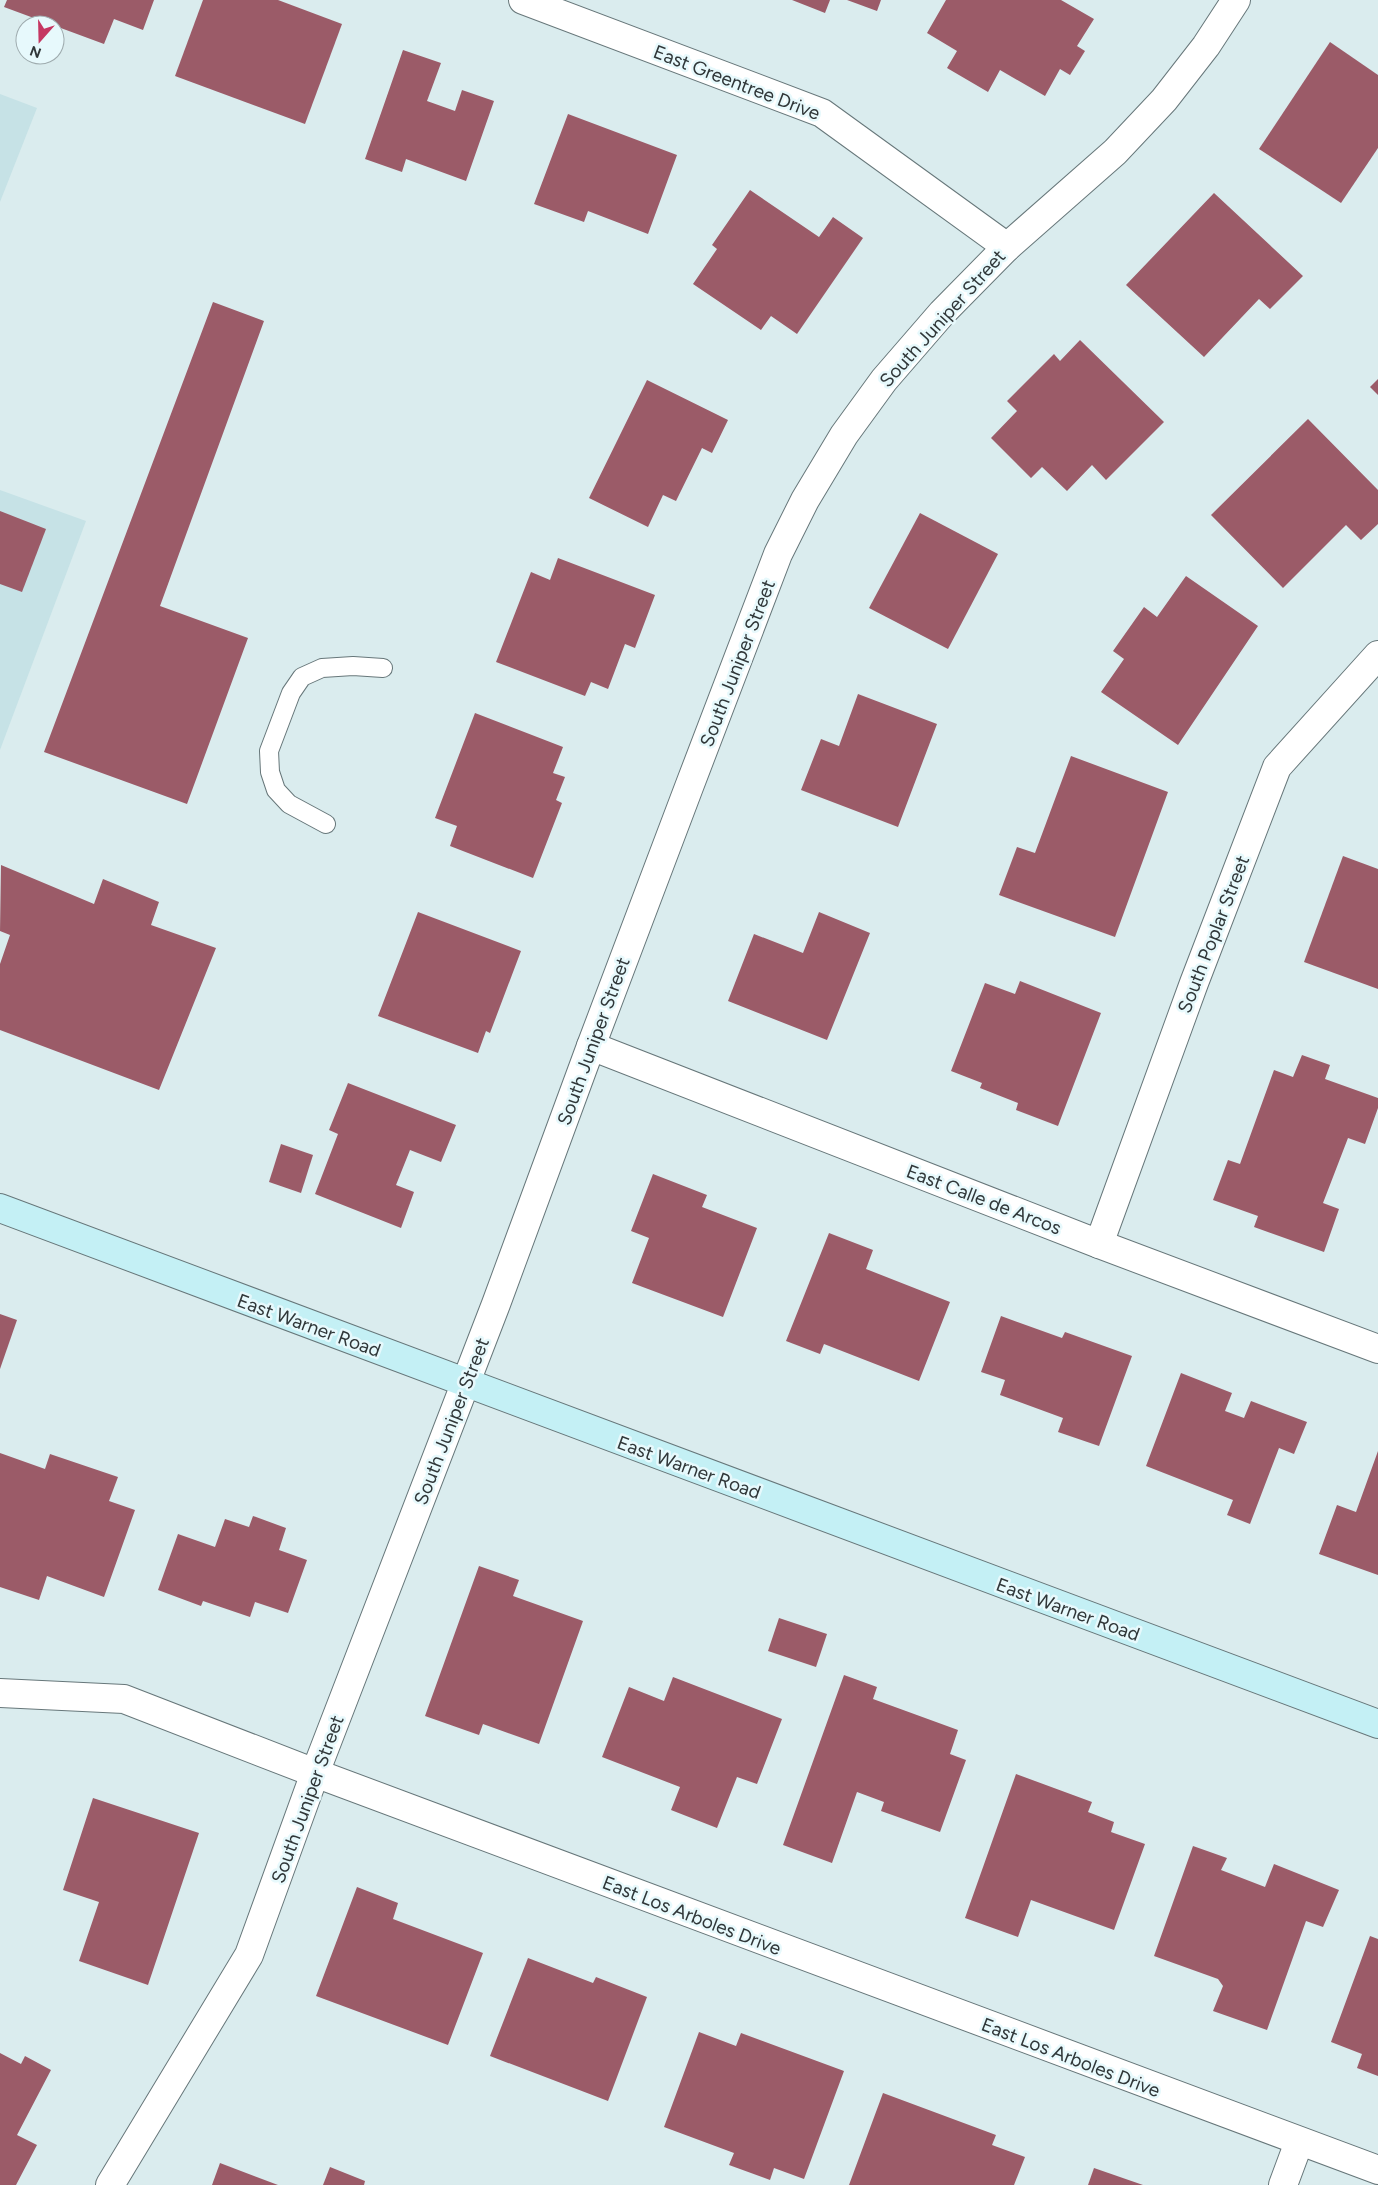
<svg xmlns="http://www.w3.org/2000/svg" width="1378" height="2185" viewBox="0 0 1378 2185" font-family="Figtree,sans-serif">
	<rect width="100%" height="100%" fill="#daecee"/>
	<g fill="#c6e2e6">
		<path d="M0,94l37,14 -37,94z"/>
		<path d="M0,490l86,31 -86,229z"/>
	</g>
	<g fill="#9b5b68">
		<path d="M7,0h147l-11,30 -29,-11 -10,25 -100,-37z"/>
		<path d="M203,0h75l64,24 -37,100 -130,-48z"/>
		<path d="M792,0h38l-5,13z"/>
		<path d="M847,0h34l-4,11z"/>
		<path d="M946,0h115l33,19 -17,27 8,5 -15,24 -10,-6 -15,27 -45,-26 -12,22 -41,-24 10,-17 -30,-18z"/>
		<path d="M1330,42l48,33v73l-37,55 -82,-54z"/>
		<path d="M403,50l38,13 -14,38 28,10 7,-21 32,11 -28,80 -60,-22 -4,13 -37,-13z"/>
		<path d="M568,114l109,41 -29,79 -60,-23 -4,11 -50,-18z"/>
		<path d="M750,190l69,47 14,-20 30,21 -66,96 -26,-18 -10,14 -68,-46 24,-35 -5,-4z"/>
		<path d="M1214,193l89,83 -33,33 -11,-10 -55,58 -78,-72z"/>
		<path d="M213,302l51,19 -104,285 88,32 -61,166 -143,-52z"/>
		<path d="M1080,340l84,82 -58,58 -14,-15 -25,26 -25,-24 -11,11 -40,-40 26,-27 -10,-10 47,-47 6,7z"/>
		<path d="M1378,379v16l-8,-8z"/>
		<path d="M647,380l81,40 -16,33 -10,-5 -26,53 -13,-6 -15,32 -59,-29z"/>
		<path d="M1308,419l70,71v34l-17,16 -15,-15 -63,63 -72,-73z"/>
		<path d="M0,511l46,18 -24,63 -22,-8z"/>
		<path d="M920,513l78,41 -50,95 -79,-41z"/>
		<path d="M558,558l97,37 -20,53 -10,-4 -17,45 -17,-7 -6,14 -89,-34 35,-90 19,8z"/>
		<path d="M1186,576l72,50 -80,119 -77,-53 23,-33 -11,-8 31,-44 13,10z"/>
		<path d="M858,694l79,30 -39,103 -97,-37 20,-51 18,7z"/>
		<path d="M475,713l88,34 -10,26 12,4 -9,23 6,3 -29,75 -83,-32 7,-20 -22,-8z"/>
		<path d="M1071,756l97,36 -53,145 -116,-42 18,-48 18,6z"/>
		<path d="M1343,856l35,13v120l-74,-27z"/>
		<path d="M1,865l93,39 9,-25 56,23 -8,23 65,23 -57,142 -159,-60v-66l10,-29 -10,-4z"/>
		<path d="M418,912l103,39 -31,82 -4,-2 -8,22 -100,-37z"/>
		<path d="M819,912l51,21 -43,107 -99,-39 26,-67 49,19z"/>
		<path d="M1020,981l81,32 -43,113 -42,-16 2,-7 -38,-15 2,-5 -31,-12 34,-88 30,11z"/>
		<path d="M1302,1055l28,10 -5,14 53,19v10l-13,36 -17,-6 -25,65 16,6 -15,43 -70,-25 4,-11 -45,-16 15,-40 12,4 34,-94 19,7z"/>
		<path d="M348,1083l108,42 -15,37 -31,-12 -14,35 18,7 -13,36 -86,-34 23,-60 -9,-4z"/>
		<path d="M281,1144l32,11 -12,38 -32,-11z"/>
		<path d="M653,1174l54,21 -5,12 55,21 -34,89 -91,-34 17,-45 -18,-7z"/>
		<path d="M829,1233l44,17 -7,19 84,33 -31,79 -95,-37 -4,10 -34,-13z"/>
		<path d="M0,1314l17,6 -17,49z"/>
		<path d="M1001,1316l61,22 3,-6 67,24 -33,90 -41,-14 5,-14 -63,-23 5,-15 -24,-8z"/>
		<path d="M1181,1373l51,20 -7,18 19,7 7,-17 56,21 -13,32 -15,-6 -29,76 -23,-9 6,-15 -87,-34z"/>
		<path d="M1378,1451v124l-59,-21 18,-49 19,7z"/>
		<path d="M0,1453l45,16 5,-15 68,23 -9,24 26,9 -31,87 -57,-21 -8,24 -39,-13z"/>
		<path d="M253,1516l33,12 -7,22 28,10 -19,53 -33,-11 -5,15 -47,-16 -2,5 -43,-16 20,-56 37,13 10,-28 24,8z"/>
		<path d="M479,1566l40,14 -6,16 70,25 -44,123 -56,-20 -4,11 -54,-19z"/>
		<path d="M779,1618l48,16 -11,33 -48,-16z"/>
		<path d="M844,1675l33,12 -4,12 85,31 -8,24 16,6 -26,72 -59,-21 3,-9 -27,-10 -25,71 -49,-18z"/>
		<path d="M673,1677l109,42 -25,65 -20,-7 -20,51 -46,-18 9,-23 -78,-30 27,-70 35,14z"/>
		<path d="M1016,1774l76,28 -4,10 26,10 -3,10 34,12 -31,86 -83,-30 -13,37 -53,-19z"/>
		<path d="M93,1798l106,35 -51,152 -69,-24 20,-59 -36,-12z"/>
		<path d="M1193,1846l34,12 -6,12 44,17 9,-23 65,26 -16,37 -17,-6 -39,109 -54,-19 10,-25 -5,-7 -64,-23z"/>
		<path d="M357,1887l41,16 -5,16 90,34 -35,92 -132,-49z"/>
		<path d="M1370,1936l8,3v137l-21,-8 5,-14 -31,-12z"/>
		<path d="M528,1958l65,25 3,-6 51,20 -39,104 -118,-45z"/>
		<path d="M699,2032l37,14 5,-13 103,38 -40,108 -30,-11 -4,12 -41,-15 5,-12 -70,-26z"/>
		<path d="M0,2053l21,11 4,-8 26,14 -34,65 20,10 -21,40h-16z"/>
		<path d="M883,2093l113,42 -4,10 33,12 -11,28h-165z"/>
		<path d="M220,2163l58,22h-66z"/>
		<path d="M330,2167l35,14 -1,4h-41z"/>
		<path d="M1094,2168l49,17h-55z"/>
	</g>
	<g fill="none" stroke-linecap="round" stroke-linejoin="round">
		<defs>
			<path id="lane" d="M326,824l-37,-20 -13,-14 -6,-18 -1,-21 22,-58 11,-16 20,-9 31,-2 30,2"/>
			<g id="street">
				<path d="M523,0l299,113 185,134"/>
				<path d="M591,1046l508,198 279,105"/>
				<path d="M1099,1244l95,-261 83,-216 101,-112"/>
				<path d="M0,1693l124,6 191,74 1063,397"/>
				<path d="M110,2185l139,-230 66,-182 181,-469 95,-258 98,-259 89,-233 27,-54 39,-65 40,-55 58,-67 65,-66 108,-95 49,-52 42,-54 30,-46"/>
				<path d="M1283,2185l16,-43"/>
			</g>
			<path id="secondary" d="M0,1208l1378,516"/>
		</defs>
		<use href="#lane" stroke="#67777a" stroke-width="20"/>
		<use href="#street" stroke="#67777a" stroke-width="30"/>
		<use href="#secondary" stroke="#67777a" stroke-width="30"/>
		<use href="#lane" stroke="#fff" stroke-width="18"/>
		<use href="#street" stroke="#fff" stroke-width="28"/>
		<use href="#secondary" stroke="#c4f0f5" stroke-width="28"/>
	</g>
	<g text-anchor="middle" stroke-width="5" stroke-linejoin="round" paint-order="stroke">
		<g font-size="19" fill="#303739" stroke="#e7f9fc">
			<text transform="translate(737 82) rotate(21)" y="7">East Greentree Drive</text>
			<text transform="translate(942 318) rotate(-48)" y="7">South Juniper Street</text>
			<text transform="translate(737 663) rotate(-69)" y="7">South Juniper Street</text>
			<text transform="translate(1213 934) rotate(-69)" y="7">South Poplar Street</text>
			<text transform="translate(593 1041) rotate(-70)" y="7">South Juniper Street</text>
			<text transform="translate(984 1199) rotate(21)" y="7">East Calle de Arcos</text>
			<text transform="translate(309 1325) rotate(20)" y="7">East Warner Road</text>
			<text transform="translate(451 1421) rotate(-69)" y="7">South Juniper Street</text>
			<text transform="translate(689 1467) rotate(20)" y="7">East Warner Road</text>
			<text transform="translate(1068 1609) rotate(20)" y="7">East Warner Road</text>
			<text transform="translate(307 1799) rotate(-70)" y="7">South Juniper Street</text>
			<text transform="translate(692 1915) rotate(21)" y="7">East Los Arboles Drive</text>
			<text transform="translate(1071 2057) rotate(21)" y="7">East Los Arboles Drive</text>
		</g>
	</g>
	<g transform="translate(40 40) rotate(200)"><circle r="24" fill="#e7f9fc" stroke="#9eabae"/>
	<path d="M0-4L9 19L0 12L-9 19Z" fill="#c53762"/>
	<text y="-8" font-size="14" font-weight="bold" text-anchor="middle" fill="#303739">N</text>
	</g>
</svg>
